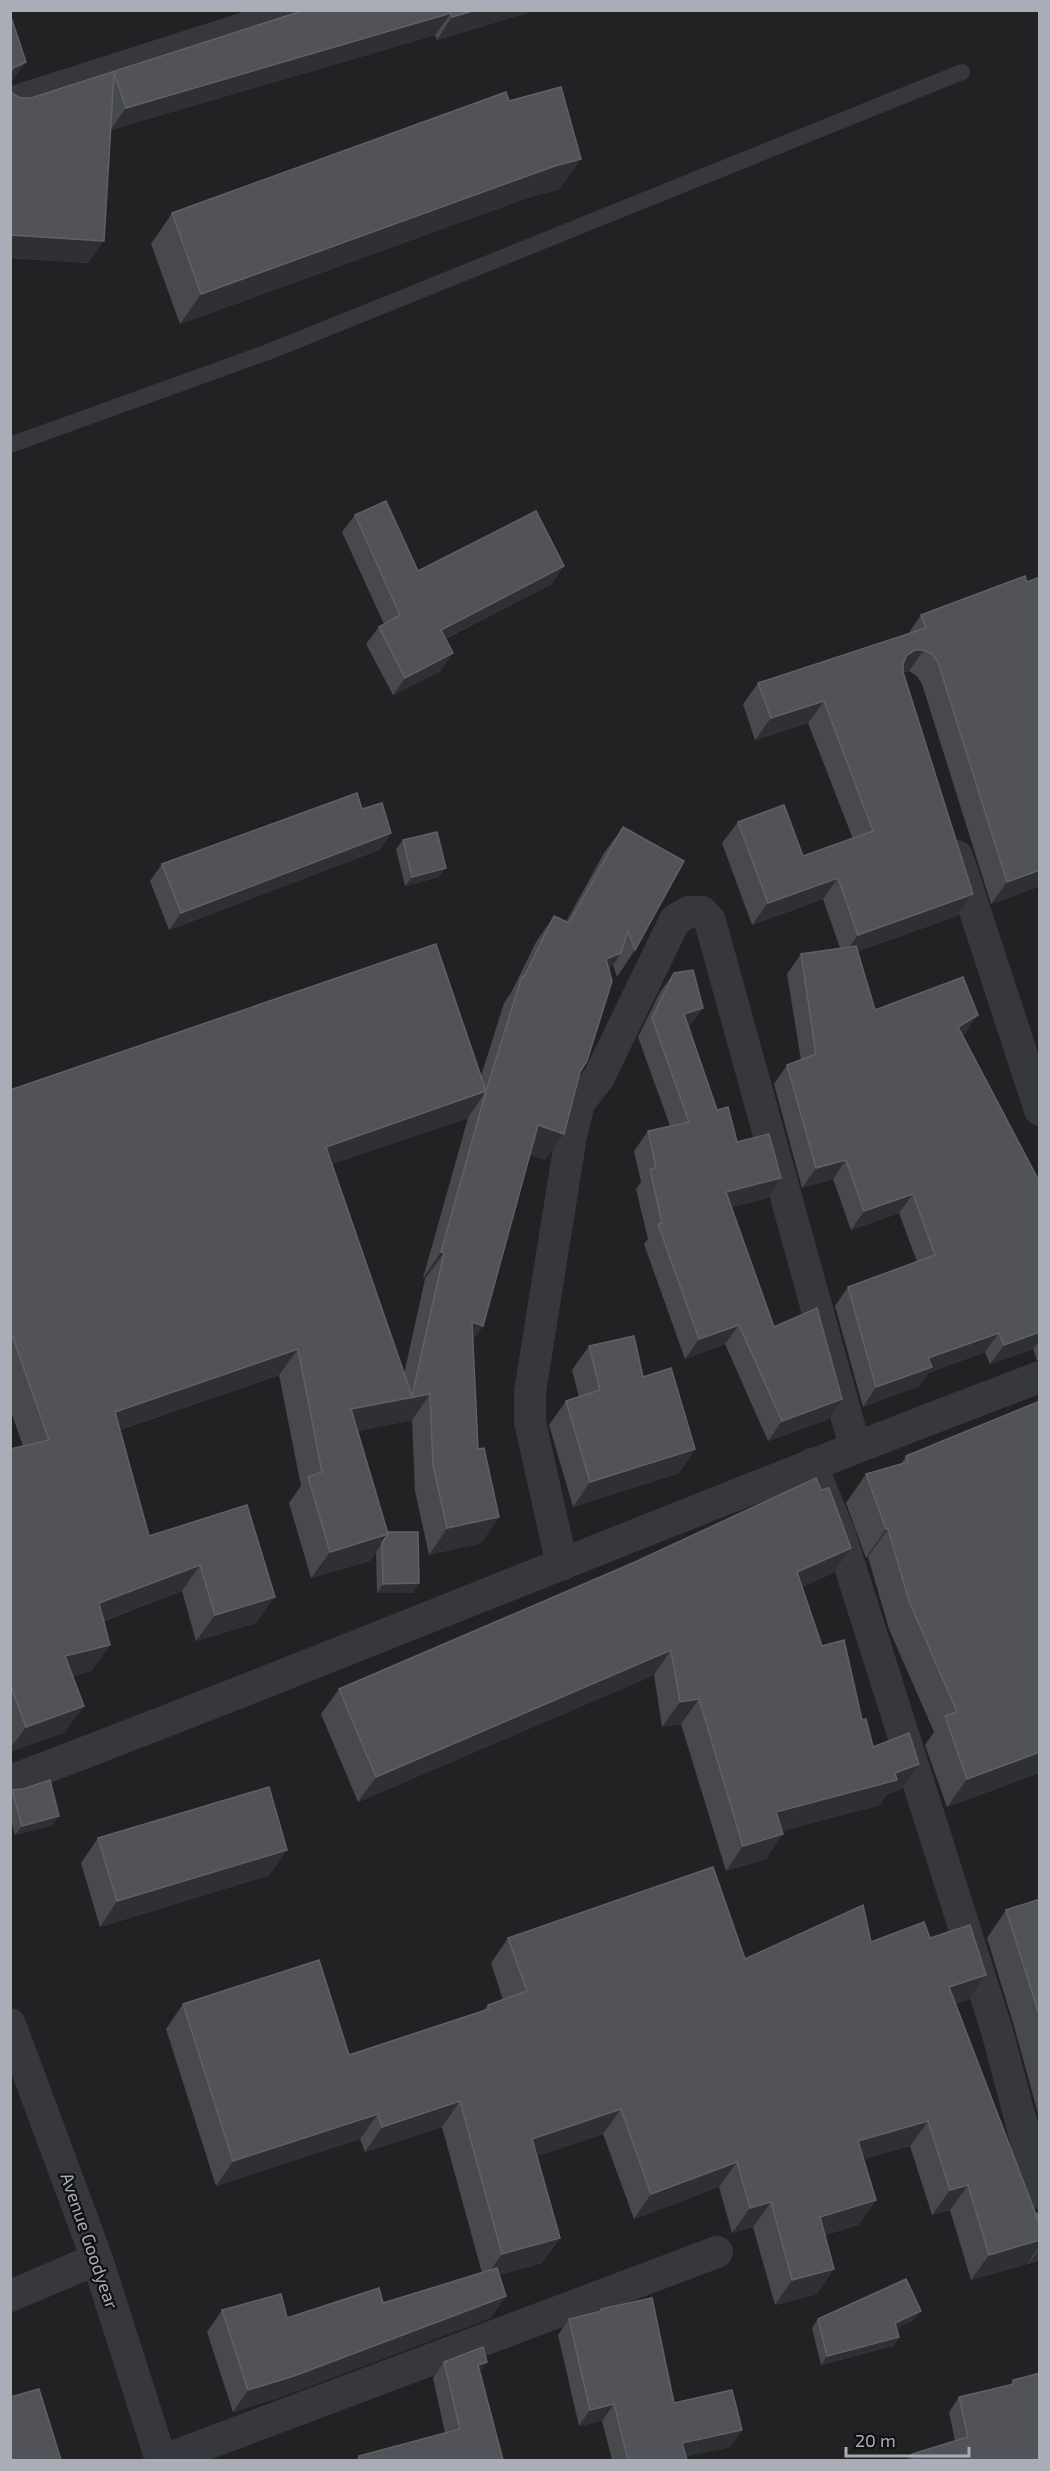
<svg xmlns="http://www.w3.org/2000/svg" width="1050" height="2471" viewBox="0 0 1050 2471" font-family="'Exo 2',sans-serif">
	<rect width="100%" height="100%" fill="#161618"/>
	<rect fill="#222225" x="11" y="11" width="1028" height="2449"/>
	<g fill="none" stroke-linecap="round" stroke-linejoin="round">
		<path stroke="#37383d" stroke-width="16" d="M10,445l258,-93 694,-280"/>
		<g stroke="#37383d" stroke-width="32">
			<path d="M10,103l292,-93"/>
			<path d="M957,856l83,254"/>
			<path d="M811,1464l29,71 157,496 43,162"/>
			<path d="M562,1565l-32,-143v-30l41,-256 8,-33 20,-26 76,-157 14,-8h13l8,9 145,526"/>
			<path d="M10,1781c345,-130 684,-274 1030,-404"/>
			<path d="M10,2024l87,235 64,201"/>
			<path d="M10,2296l87,-37"/>
			<path d="M164,2460l553,-208"/>
		</g>
	</g>
	<g fill="#47494d" fill-rule="evenodd">
		<path d="M305,10h231l-99,30 -2,-5 -325,95 -22,133 -78,-5v-169l3,5 8,4h10z"/>
		<path d="M509,101l51,88 -27,7 -353,128 -29,-80 21,-31z"/>
		<path d="M355,515l63,56 134,13 -107,55 -4,32 -48,24 -27,-51 13,-17 5,-3 -42,-92z"/>
		<path d="M1040,577v309l-49,18 -69,-220 -5,-8 -8,-5 -6,1 70,222 -16,22 -99,35 17,59 89,25h-1l77,148v177h-3l-4,-11 -43,15 -5,-12 -57,21 -9,13 -56,21 -28,-101 13,-19 69,-25 -18,-49 -48,17 -18,-51 -31,9 -28,-104 13,-19 14,-5 -14,-86 14,-20 39,-6 -17,-49 -71,26 -30,-82 16,-21 65,34 50,-17 -45,-116 -53,17 -12,-36 15,-21 150,-49 13,-19 106,-33z"/>
		<path d="M362,809l29,24 -12,17 -210,80 -19,-49 12,-17z"/>
		<path d="M623,827l12,123 -18,27 -4,-12 -4,5 -29,102 -35,88 -16,-6 -46,172 -10,14 5,109 21,68 -18,26 -52,12 -14,-64 -3,-71 -54,11 30,101 31,51 -6,10h-36l-1,-41 -6,9 -59,17 -22,-75 12,-17 -22,-111 -159,55 29,106 98,-31 9,118 -60,18 -14,-50 -78,30 6,24 -19,26 -18,5 -8,56 -55,20v-303l13,-3 -13,-37v-319l471,-14 23,-73 8,-12 24,-49 18,-26 12,6 38,-69zM468,1118l-45,160 2,1 -21,95 -72,-210z"/>
		<path d="M403,840l36,37 -34,9 -9,-37z"/>
		<path d="M674,973l29,35 -15,20 29,82 20,32 44,36 -13,20 -37,9 43,120 55,92 -61,22 -43,-97 -40,15 -41,-115 4,-5 -12,-50 5,-7 -7,-31 14,-20 22,-5 -32,-89 22,-45z"/>
		<path d="M589,1346l54,31 52,72 -16,24 -106,34 -24,-82 17,-24 13,-4 -7,-27z"/>
		<path d="M1040,1401v374l-1,-2 -92,34 -22,-62 9,-13 -45,-103 -21,-72 -2,1 -20,-55 20,-29 35,-10 5,-8z"/>
		<path d="M833,1573l-31,14 20,59 40,74 11,27 29,42 -15,5 -7,11 -98,26 -16,28 -40,12 -45,-147 -19,3 -8,-52 -296,127 -37,-88 18,-25z"/>
		<path d="M12,1790l41,35 -38,10 -5,-18v-25z"/>
		<path d="M98,1838l172,37 -170,52 -19,-64z"/>
		<path d="M1040,1899v222l-26,-95 -27,-88 19,-28z"/>
		<path d="M508,1938l237,21 126,-17 59,-4 56,37 -18,25 -13,4 81,211 4,-2v47l-12,4v-2l-1,2 -56,16 -21,-70 -18,5 -22,-69 -46,13 12,41 -18,25 -33,10 -8,59 -42,11 -22,-78 -21,6 -13,-46 -85,32 -31,-85 -66,22 23,82 -18,25 -43,12 7,21 -16,22 -212,80 -45,14 -26,-80 15,-22 65,8 96,-15 99,-30 -40,-146 -77,25 -5,-13 -144,47 -50,-157 17,-25 166,51 135,-45 4,-5 15,-5 -12,-37z"/>
		<path d="M601,2309l73,94 68,27 -12,17 -44,9 1,4h-75l-10,-39 -23,5 -21,-91 11,-16 30,-7z"/>
		<path d="M818,2319l96,1 -17,8 2,9 -6,9 -72,19 -9,-37z"/>
		<path d="M444,2362l36,10 23,88h-147l3,-4 86,-23 -12,-55z"/>
		<path d="M1013,2380l27,80h-133l5,-6 43,-13 -6,-29 10,-15 51,-12z"/>
	</g>
	<g fill="#2f3033">
		<path d="M476,10h60l-99,30 15,-23z"/>
		<path d="M451,13l-16,22 -325,95 16,-22z"/>
		<path d="M26,62l-16,22v-13l3,-3z"/>
		<path d="M581,159l-21,30 -27,7 -353,128 21,-30 354,-128z"/>
		<path d="M10,235l94,6 -16,22 -78,-5z"/>
		<path d="M564,566l-12,18 -124,63 13,-17z"/>
		<path d="M915,650h9l-15,21 -10,1 8,-17z"/>
		<path d="M453,653l-12,18 -48,24 12,-17z"/>
		<path d="M824,701l-16,22 -53,17 16,-22z"/>
		<path d="M391,833l-12,17 -210,80 12,-17z"/>
		<path d="M446,868l-7,9 -34,9 7,-9z"/>
		<path d="M1040,870v16l-49,18 16,-22z"/>
		<path d="M838,878l-15,21 -71,26 16,-22z"/>
		<path d="M973,894l-16,22 -114,40 15,-21z"/>
		<path d="M621,953l-18,27 3,-21z"/>
		<path d="M703,1008l-14,19 -19,7 14,-20z"/>
		<path d="M978,1015l-14,20 -19,11 13,-19z"/>
		<path d="M486,1091l-18,27 -161,55 19,-26z"/>
		<path d="M538,1125l26,9 -19,26 -26,-9z"/>
		<path d="M846,1160l-13,19 -31,9 14,-20z"/>
		<path d="M781,1178l-13,20 -56,13 14,-19z"/>
		<path d="M913,1194l-14,19 -48,17 13,-19z"/>
		<path d="M441,1252l3,1 -19,26 -2,-1z"/>
		<path d="M472,1322l11,4 -19,26z"/>
		<path d="M739,1325l-14,19 -40,15 14,-20z"/>
		<path d="M1040,1332v8l-7,9 -43,15 14,-19z"/>
		<path d="M999,1333l-14,19 -57,21 -9,13 -56,21 13,-20 52,-29z"/>
		<path d="M298,1349l-19,26 -183,63 19,-26z"/>
		<path d="M430,1394l-18,26 -79,16 18,-27z"/>
		<path d="M842,1399l-13,20 -61,22 14,-20z"/>
		<path d="M695,1449l-16,24 -106,34 17,-25z"/>
		<path d="M499,1517l-18,26 -52,12 18,-27z"/>
		<path d="M886,1529h2l-20,28 -2,1z"/>
		<path d="M388,1534l-18,27 -59,17 19,-26z"/>
		<path d="M851,1548l-18,25 -54,24 18,-25z"/>
		<path d="M200,1565l-18,26 -101,38 18,-26z"/>
		<path d="M419,1583l-6,10h-36l6,-9z"/>
		<path d="M275,1597l-19,26 -60,18 19,-26z"/>
		<path d="M110,1645l-19,26 -44,11 18,-26z"/>
		<path d="M671,1650l-17,25 -296,127 18,-25z"/>
		<path d="M699,1699l-18,25 -19,3 18,-25z"/>
		<path d="M84,1706l-19,26 -55,20v-3l16,-22z"/>
		<path d="M1040,1752v20l-1,1 -92,34 20,-28z"/>
		<path d="M919,1764l-17,25 -15,5 -7,11 -121,32 17,-25 119,-39z"/>
		<path d="M59,1816l-6,9 -38,10 7,-9z"/>
		<path d="M783,1834l-17,25 -40,12 17,-25z"/>
		<path d="M287,1850l-17,25 -170,52 17,-26z"/>
		<path d="M986,1975l-18,25 -37,12 18,-25z"/>
		<path d="M460,2101l-18,26 -77,25 17,-25z"/>
		<path d="M621,2109l-18,25 -89,30 18,-25z"/>
		<path d="M378,2114l-18,25 -144,47 17,-25z"/>
		<path d="M928,2121l-18,25 -70,20 18,-25z"/>
		<path d="M737,2162l-18,25 -85,32 17,-25z"/>
		<path d="M968,2185l-18,25 -18,5 18,-25z"/>
		<path d="M876,2200l-18,25 -56,17 18,-25z"/>
		<path d="M771,2202l-18,25 -21,6 18,-25z"/>
		<path d="M560,2238l-18,25 -58,16 18,-25z"/>
		<path d="M1040,2240v6l-13,18 -56,16 18,-25z"/>
		<path d="M1040,2248v12l-12,4z"/>
		<path d="M834,2269l-17,25 -42,11 17,-25z"/>
		<path d="M506,2296l-16,22 -212,80 -45,14 15,-22z"/>
		<path d="M921,2311l-7,9 -25,12 6,-9z"/>
		<path d="M899,2337l-6,9 -72,19 6,-9z"/>
		<path d="M487,2362l-12,17 3,-14z"/>
		<path d="M614,2404l-12,17 -23,5 11,-16z"/>
		<path d="M742,2430l-12,17 -59,13 11,-17z"/>
	</g>
	<g fill="#525359" stroke="#5f6168" stroke-width="1.5" fill-rule="evenodd">
		<path d="M305,10h171l-24,7 -1,-4 -325,95 -12,-35 -10,168 -94,-6v-146l3,5 8,4h10z"/>
		<path d="M10,14l16,48 -13,6 -3,5z"/>
		<path d="M561,87l20,72 -26,7 -354,128 -29,-81 334,-121 3,9z"/>
		<path d="M386,501l32,70 118,-60 28,55 -123,64 12,23 -48,25 -26,-51 21,-12 -45,-100z"/>
		<path d="M1025,576l2,6 13,-5v293l-33,12 -69,-220 -6,-8 -8,-4h-9l-8,5 -4,9v8l70,222 -115,41 -20,-57 -70,25 -30,-81 46,-17 19,51 70,-25 -49,-130 -53,17 -13,-35 168,-55 -5,-13z"/>
		<path d="M357,793l5,16 20,-6 9,30 -210,80 -19,-49z"/>
		<path d="M623,827l61,34 -49,89 -7,-19 -7,22 -15,6 6,22 -25,80 -7,11 -16,62 -26,-9 -55,201 -11,-4 6,127 6,-1 15,69 -52,11 -14,-63 -3,-71 -79,15 37,125 -58,18 -22,-75 14,-5 -24,-123 -183,63 34,124 98,-31 28,92 -60,18 -15,-50 -101,38 11,42 -45,11 19,50 -58,21 -16,-43v-235l39,-9 -39,-111v-239l426,-146 50,147 36,-115 2,1 30,-61 15,7zM486,1091l-45,161 3,1 -32,143 -86,-249z"/>
		<path d="M437,832l9,36 -34,9 -9,-37z"/>
		<path d="M856,946l19,64 88,-33 15,38 -20,12 82,156v149l-36,13 -5,-12 -71,25 4,9 -56,20 -28,-100 87,-32 -22,-61 -49,17 -18,-51 -30,8 -29,-103 29,-11 -15,-100z"/>
		<path d="M693,970l10,38 -19,6 33,96 11,-3 9,35 32,-8 12,44 -55,14 48,135 43,-19 25,91 -60,22 -43,-96 -40,14 -41,-115 4,-1 -12,-54 6,-1 -8,-37 41,-9 -37,-104 22,-45z"/>
		<path d="M634,1336l9,41 28,-9 24,81 -105,33 -24,-81 34,-11 -11,-44z"/>
		<path d="M1040,1401v351l-73,27 -22,-63 12,-4 -48,-111 -21,-72h-2l-20,-55 42,-12 -2,-6z"/>
		<path d="M816,1478l5,12 8,-2 22,60 -54,24 25,74 22,-6 18,80 4,-1 7,28 36,-14 10,31 -24,9 2,7 -121,32 7,22 -40,12 -44,-147 -19,3 -9,-52 -295,127 -37,-88 296,-127z"/>
		<path d="M388,1532h30l1,51 -36,1 -1,-41 6,-9z"/>
		<path d="M50,1780l9,36 -37,10 -10,-36 11,-1z"/>
		<path d="M269,1787l18,63 -170,51 -19,-63z"/>
		<path d="M713,1867l32,92 118,-54 8,37 53,-20 6,16 40,-13 16,50 -37,12 91,238v15l-51,15 -21,-70 -18,5 -22,-69 -70,20 18,59 -56,17 14,52 -42,11 -21,-78 -21,6 -13,-46 -86,32 -30,-85 -89,30 28,99 -58,16 -42,-153 -78,26 -4,-13 -145,47 -50,-157 136,-44 30,95 140,-46 -1,-4 39,-14 -19,-53z"/>
		<path d="M1040,1899v119l-6,-20 -28,-88z"/>
		<path d="M1040,2213v12l-4,-11z"/>
		<path d="M497,2268l9,28 -212,80 -46,14 -26,-80 59,-16 6,24 92,-30 4,15z"/>
		<path d="M906,2279l15,32 -26,12 4,14 -72,19 -9,-37z"/>
		<path d="M652,2298l22,105 58,-13 10,40 -60,13 5,17h-59l-14,-56 -24,6 -21,-91 33,-8 -1,-2z"/>
		<path d="M483,2347l4,15 -9,3 25,95h-143l-1,-4 101,-27 -16,-67z"/>
		<path d="M1040,2373v87h-127l-1,-6 56,-17 -9,-40 55,-13 -1,-4z"/>
		<path d="M39,2389l22,71h-51v-63z"/>
	</g>
	<g text-anchor="middle" stroke-width="4.5" stroke-linejoin="round" paint-order="stroke">
		<g font-size="18" fill="#a8adb8" stroke="#111113">
			<text transform="translate(89 2241) rotate(71)" y="6">Avenue Goodyear</text>
		</g>
	</g>
	<rect width="1050" height="2471" fill="none" stroke="#a8adb8" stroke-width="24"/>
	<path d="M846 2447v9h123v-9" fill="none" stroke="#a8adb8" stroke-width="3"/>
	<text x="855" y="2447" font-size="18" fill="#a8adb8" stroke="#111113" stroke-width="4.5" paint-order="stroke">20 m</text>
</svg>
